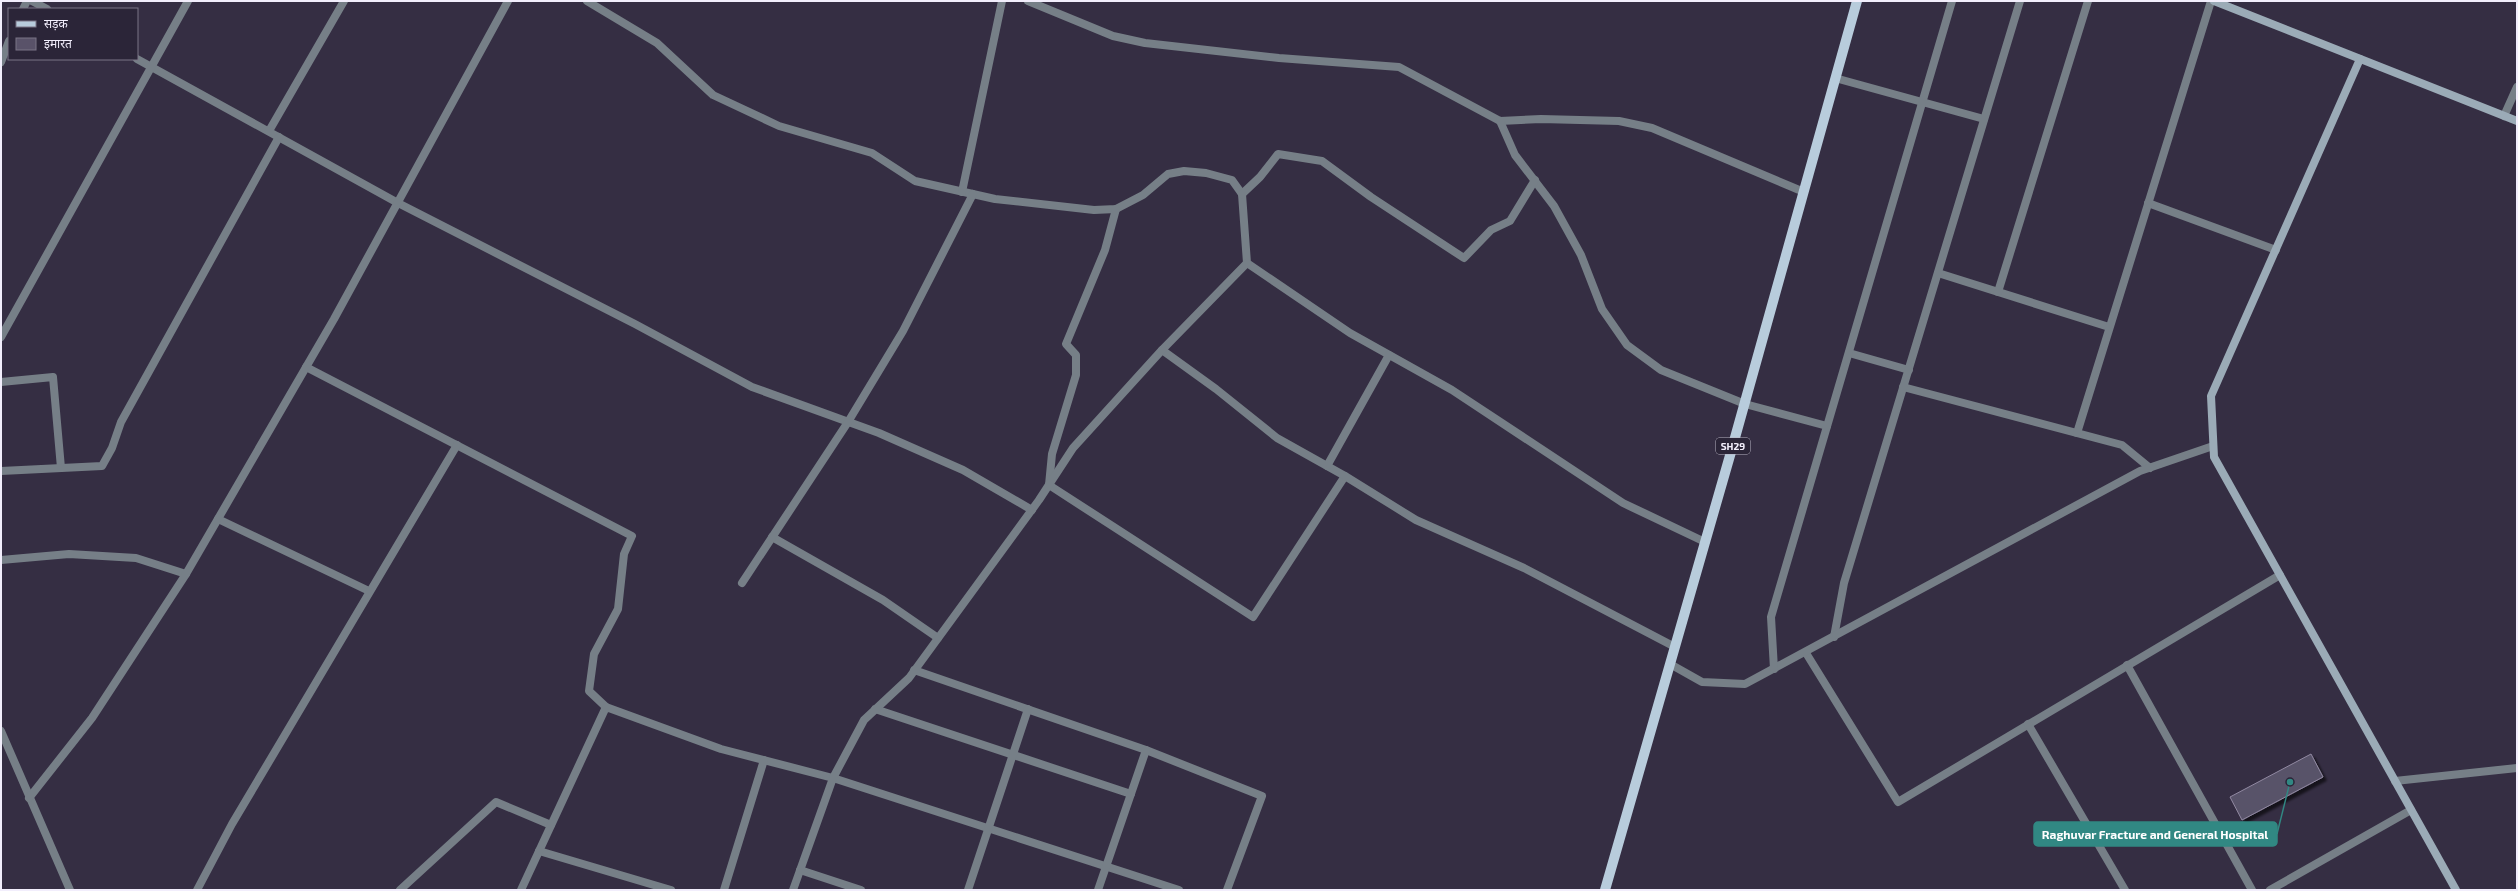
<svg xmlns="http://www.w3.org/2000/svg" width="2518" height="891" viewBox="0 0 2518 891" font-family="'Exo 2','Noto Sans Devanagari',sans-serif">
	<defs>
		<filter id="shadow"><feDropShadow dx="3.5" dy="3.5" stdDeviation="1" flood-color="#0009"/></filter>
	</defs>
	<rect width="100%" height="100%" fill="#352e43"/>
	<path fill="#595269" stroke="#918aa2" filter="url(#shadow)" d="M2311,754l12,23 -81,43 -12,-23z"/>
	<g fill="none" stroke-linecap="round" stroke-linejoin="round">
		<g stroke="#767f87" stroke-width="8">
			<path d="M32,1l15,8"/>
			<path d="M587,1l70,42 56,52 66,31 93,27 43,28 80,18 99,11 22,-1 27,-14 25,-21 16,-3 22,2 26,7 10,14 5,69 103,70 102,57 171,113 82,39"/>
			<path d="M1028,1l85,35 32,7 134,15 120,9 101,54 41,-2 78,2 33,7 152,64"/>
			<path d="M23,9l4,-8"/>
			<path d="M137,59l261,144 237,121 117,63 127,46 84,37 69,40"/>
			<path d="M1,62l8,-21"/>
			<path d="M1835,78l149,41"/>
			<path d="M2504,116l13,-29"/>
			<path d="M1500,121l15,34 39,51 27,49 21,54 25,36 34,25 84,34 82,22"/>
			<path d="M269,131l75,-130"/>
			<path d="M962,192l40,-191"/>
			<path d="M1242,194l18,-17 18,-23 44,7 49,36 93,61 27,-28 19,-9 25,-41"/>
			<path d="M2148,203l128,47"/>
			<path d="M1116,209l-11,41 -39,94 10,11v20l-24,79 -3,31 204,132 92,-141"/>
			<path d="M1938,273l171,54"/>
			<path d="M1998,292l90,-291"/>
			<path d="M1,337l187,-336"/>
			<path d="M1162,350l54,39 61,49 68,38 71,44 108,48 151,79"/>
			<path d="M1849,353l60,17"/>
			<path d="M306,367l326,169 -8,18 -6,55 -24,45 -5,37 17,16"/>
			<path d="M1,382l52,-5 8,91"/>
			<path d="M1903,387l219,58 28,23"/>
			<path d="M2077,433l134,-432"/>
			<path d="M1327,466l62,-111"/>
			<path d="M1,471l101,-5 10,-18 9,-26 158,-285"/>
			<path d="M218,519l151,72"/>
			<path d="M772,537l111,63 55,38"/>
			<path d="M1,560l68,-6 67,4 50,16"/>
			<path d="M742,583l106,-161 55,-91 70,-137"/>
			<path d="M1834,637l10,-54 176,-582"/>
			<path d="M1806,653l92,149 382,-227"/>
			<path d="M1670,664l32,18 43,2 395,-213 73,-25"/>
			<path d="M2127,665l125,225"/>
			<path d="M1774,669l-3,-52 181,-616"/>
			<path d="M914,670l232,80 116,46 -35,94"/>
			<path d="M875,709l256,85"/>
			<path d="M2028,724l97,166"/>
			<path d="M1,731l69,159"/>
			<path d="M2395,781l122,-13"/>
			<path d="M29,798l63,-80 94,-144 148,-255 174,-318"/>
			<path d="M539,851l132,39"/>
			<path d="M800,870l61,20"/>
			<path d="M197,890l35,-66 225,-379"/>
			<path d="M400,890l96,-88 55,23"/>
			<path d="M521,890l85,-183 115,42 112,29 346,112"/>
			<path d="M724,890l40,-130"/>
			<path d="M793,890l40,-112 31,-58 45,-42 130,-178 34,-52 89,-98 85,-87"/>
			<path d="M968,890l60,-181"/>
			<path d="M1098,890l48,-140"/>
			<path d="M2270,890l141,-80"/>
		</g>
		<g stroke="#9babb7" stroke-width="8">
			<path d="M2214,1l303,120"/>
			<path d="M2360,59l-149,337 3,61 242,433"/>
		</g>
		<path stroke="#b8ccdc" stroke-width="10" d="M1605,890l126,-438 126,-451"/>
	</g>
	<g text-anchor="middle" stroke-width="3" stroke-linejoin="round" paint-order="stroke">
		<rect fill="#2b2538" stroke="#b6b2c1" stroke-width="1" x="1716" y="438" width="34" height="16" rx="3"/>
		<g font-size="10" font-weight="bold" fill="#f2eefc">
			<text x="1733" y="450">SH29</text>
		</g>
	</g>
	<path fill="none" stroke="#318883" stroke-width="1.5" d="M2290 782L2277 834"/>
	<circle fill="#318883" stroke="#2b2538" stroke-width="1.5" cx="2290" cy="782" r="4"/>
	<rect fill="#318883" stroke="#318883" stroke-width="1.5" x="2034" y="822" width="243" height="24" rx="4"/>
	<g font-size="12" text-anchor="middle" font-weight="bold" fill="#fff">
		<text x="2155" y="839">Raghuvar Fracture and General Hospital</text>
	</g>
	<rect width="2518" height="891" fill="none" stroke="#f2eefc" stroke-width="4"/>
	<rect x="8" y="8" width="130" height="52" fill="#2b2538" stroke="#7b7586"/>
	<rect x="16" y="21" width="20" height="6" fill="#b8ccdc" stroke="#7b7586"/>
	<text x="44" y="28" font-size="12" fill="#f2eefc">सड़क</text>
	<rect x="16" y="38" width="20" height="12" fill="#595269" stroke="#7b7586"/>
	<text x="44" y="48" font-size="12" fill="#f2eefc">इमारत</text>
</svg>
